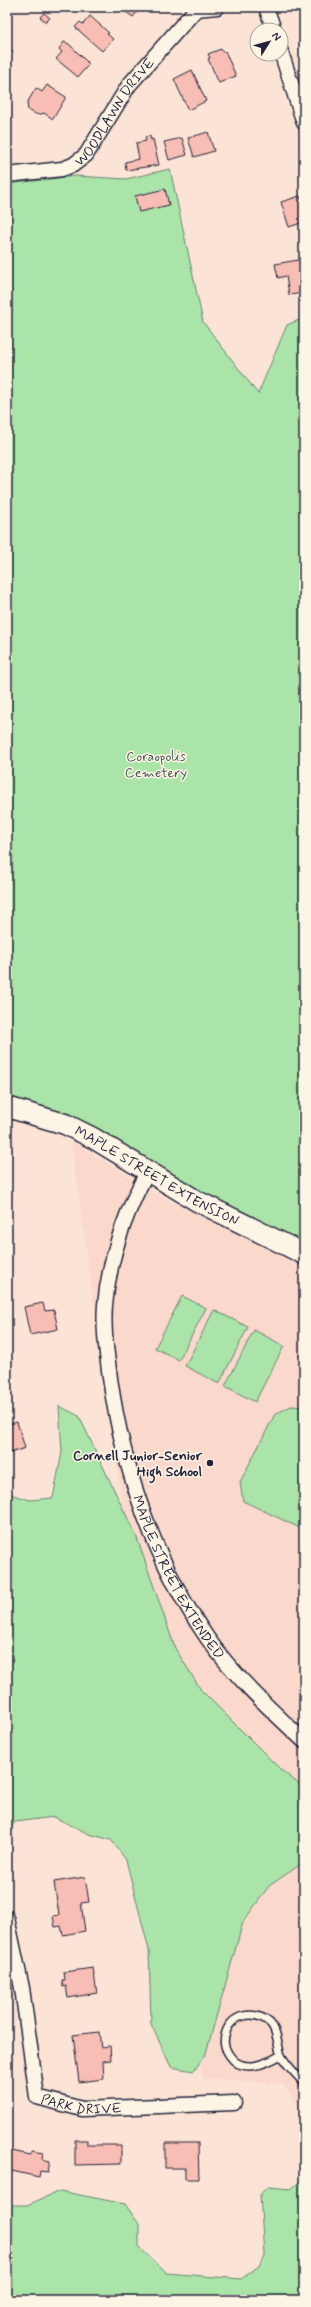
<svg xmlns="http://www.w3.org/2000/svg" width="311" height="2307" viewBox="0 0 311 2307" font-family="Mynerve,sans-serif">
	<rect width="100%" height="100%" fill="#fbe4d6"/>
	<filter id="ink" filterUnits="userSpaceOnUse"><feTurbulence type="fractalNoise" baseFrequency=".025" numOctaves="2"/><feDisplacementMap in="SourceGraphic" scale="8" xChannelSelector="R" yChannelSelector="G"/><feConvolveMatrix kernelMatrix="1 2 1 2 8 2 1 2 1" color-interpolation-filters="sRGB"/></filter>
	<g filter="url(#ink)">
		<path fill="#fad8cc" d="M71,1141l97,59 136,67v391l-2,1 2,5v451l-21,-31 -80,-6z"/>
		<g fill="#abe4a9" stroke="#668372">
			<path d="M170,169l33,153 55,72 29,-69 17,-7v929l-189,-96 -108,-44v-923l69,-8 50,3z"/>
			<path d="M182,1296l24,12 -27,52 -24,-12z"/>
			<path d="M214,1310l34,17 -29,57 -34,-18z"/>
			<path d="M254,1330l30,16 -29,56 -30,-16z"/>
			<path d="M59,1406l20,10 58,122 38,110 26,42 80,80 23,18v74l-35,24 -26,36 -37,131 -12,18 -23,-4 -20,-43 -2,-74 -23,-90 -15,-20 -22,-6 -35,-17 -39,5 -8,12v-341l23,7 23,-2 9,-46z"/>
			<path d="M291,1406l13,1v123l-61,-29 -3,-19 35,-68z"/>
			<path d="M304,2178v122h-297v-95h20l33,-14 65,13 14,20v23l27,26 75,6 18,-13 5,-11 -4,-61 8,-7 23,2z"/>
		</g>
		<g fill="#f8bdb4" stroke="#22223b">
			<path d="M119,7h22l-8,10z"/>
			<path d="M44,13l6,5 -4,4 -6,-5z"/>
			<path d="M304,15v21l-5,-14 2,-1 -2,-4z"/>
			<path d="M90,16l19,17 -2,1 6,5 -11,12 -27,-24 5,-5 3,2z"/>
			<path d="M64,42l5,2 20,20 -11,13 -22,-18 6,-7 -3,-3z"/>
			<path d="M7,47l6,4 -6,9z"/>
			<path d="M221,49l2,4 2,-2 11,25 -17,7 -11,-24 2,-1 -2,-4z"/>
			<path d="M192,70l14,31 -18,9 -14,-31z"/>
			<path d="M47,85l19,12 -13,22 -9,-6 -6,2 -10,-5 -1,-7 9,-15 6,4z"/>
			<path d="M208,132l6,19 -20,6 -6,-19z"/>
			<path d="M150,136l1,4 2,-1 6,26 -33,5 -1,-8 14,-3 -3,-16 10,-2 -1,-4z"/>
			<path d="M182,138l5,17 -18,5 -5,-18z"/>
			<path d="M165,189l4,16 -30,7 -4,-16z"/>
			<path d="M300,196l4,11v15l-15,5 -8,-25z"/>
			<path d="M304,259v34l-15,2 -3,-19 -8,2 -3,-14z"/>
			<path d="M43,1303l2,8 9,-1 4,19 -28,6 -6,-28z"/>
			<path d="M17,1422l8,26 -18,6v-29z"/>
			<path d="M85,1877l4,25 -8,1 4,28 -22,4 -2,-9 -6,1 -2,-11 6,-1 -5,-33z"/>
			<path d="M93,1968l4,25 -29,5 -2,-12 -3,1 -1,-7h3l-1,-8z"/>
			<path d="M99,2032l2,15 9,-1 1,14 -8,1 1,18 -25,3 -6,-47z"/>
			<path d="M75,2140h12v5h34v19l-46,1z"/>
			<path d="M165,2143h33l1,36h-14v-11h-20z"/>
			<path d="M7,2150l24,5v-4l12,2 -1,6 8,2 -2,11 -8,-1 -1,6 -32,-7z"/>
		</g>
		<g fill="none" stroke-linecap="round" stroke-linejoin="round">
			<defs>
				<path id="lane" d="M281,2055c-15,9 -39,19 -51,1 -4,-5 -7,-13 -5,-20 4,-22 30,-27 45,-13 8,8 7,22 11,32 5,10 16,20 23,28"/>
				<g id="street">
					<path d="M266,7l8,23"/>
					<path d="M196,9l21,-2"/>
					<path d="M281,52l23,71"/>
					<path id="s1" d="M7,175l55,-6 11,-4 13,-10 43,-70 69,-78"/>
					<path id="s2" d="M147,1172c-21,40 -38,87 -42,133 -2,25 2,49 5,73 13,92 45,184 98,261 27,38 62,70 96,102"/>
					<path id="s3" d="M7,1918l15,70 15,109 45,12 152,-6"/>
				</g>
				<g id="secondary">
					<path id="s4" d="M7,1107l58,17 28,14 104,63 107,53"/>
				</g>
			</defs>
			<use href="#lane" stroke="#22223b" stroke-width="10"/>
			<use href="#street" stroke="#22223b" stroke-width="17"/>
			<use href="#secondary" stroke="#22223b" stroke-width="23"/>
			<use href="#lane" stroke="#fcf5e5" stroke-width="7"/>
			<use href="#street" stroke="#fcf5e5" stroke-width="14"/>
			<use href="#secondary" stroke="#fcf5e5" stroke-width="20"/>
		</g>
	</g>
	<circle fill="#22223b" stroke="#fcf5e5" stroke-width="1.5" cx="210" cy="1463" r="4"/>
	<g text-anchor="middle" stroke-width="3" stroke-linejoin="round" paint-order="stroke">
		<g font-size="14" fill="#22223b" stroke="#fcf5e5">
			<text dy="5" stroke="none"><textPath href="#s1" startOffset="135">WOODLAWN DRIVE</textPath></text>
			<text dy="5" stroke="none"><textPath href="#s4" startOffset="166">MAPLE STREET EXTENSION</textPath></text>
			<text dy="5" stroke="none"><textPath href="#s2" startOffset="426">MAPLE STREET EXTENDED</textPath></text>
			<text dy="5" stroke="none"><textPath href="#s3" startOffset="227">PARK DRIVE</textPath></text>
		</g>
		<g font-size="14" fill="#445256" stroke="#fcf5e5">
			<text x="156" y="761">Coraopolis<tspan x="156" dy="16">Cemetery</tspan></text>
		</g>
		<g font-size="14" font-weight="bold" fill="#22223b" stroke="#fcf5e5" text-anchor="end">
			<text x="202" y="1460">Cornell Junior-Senior<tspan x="202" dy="16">High School</tspan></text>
		</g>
	</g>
	<rect width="311" height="2307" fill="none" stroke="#fcf5e5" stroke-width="24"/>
	<rect x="12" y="12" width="287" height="2283" fill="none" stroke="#22223b" stroke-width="1.5" filter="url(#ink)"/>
	<g transform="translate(269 42) rotate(53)"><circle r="19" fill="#fcf5e5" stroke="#a5a1a1"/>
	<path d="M0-3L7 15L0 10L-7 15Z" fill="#22223b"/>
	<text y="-6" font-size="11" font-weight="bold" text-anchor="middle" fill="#22223b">N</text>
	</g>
</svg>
